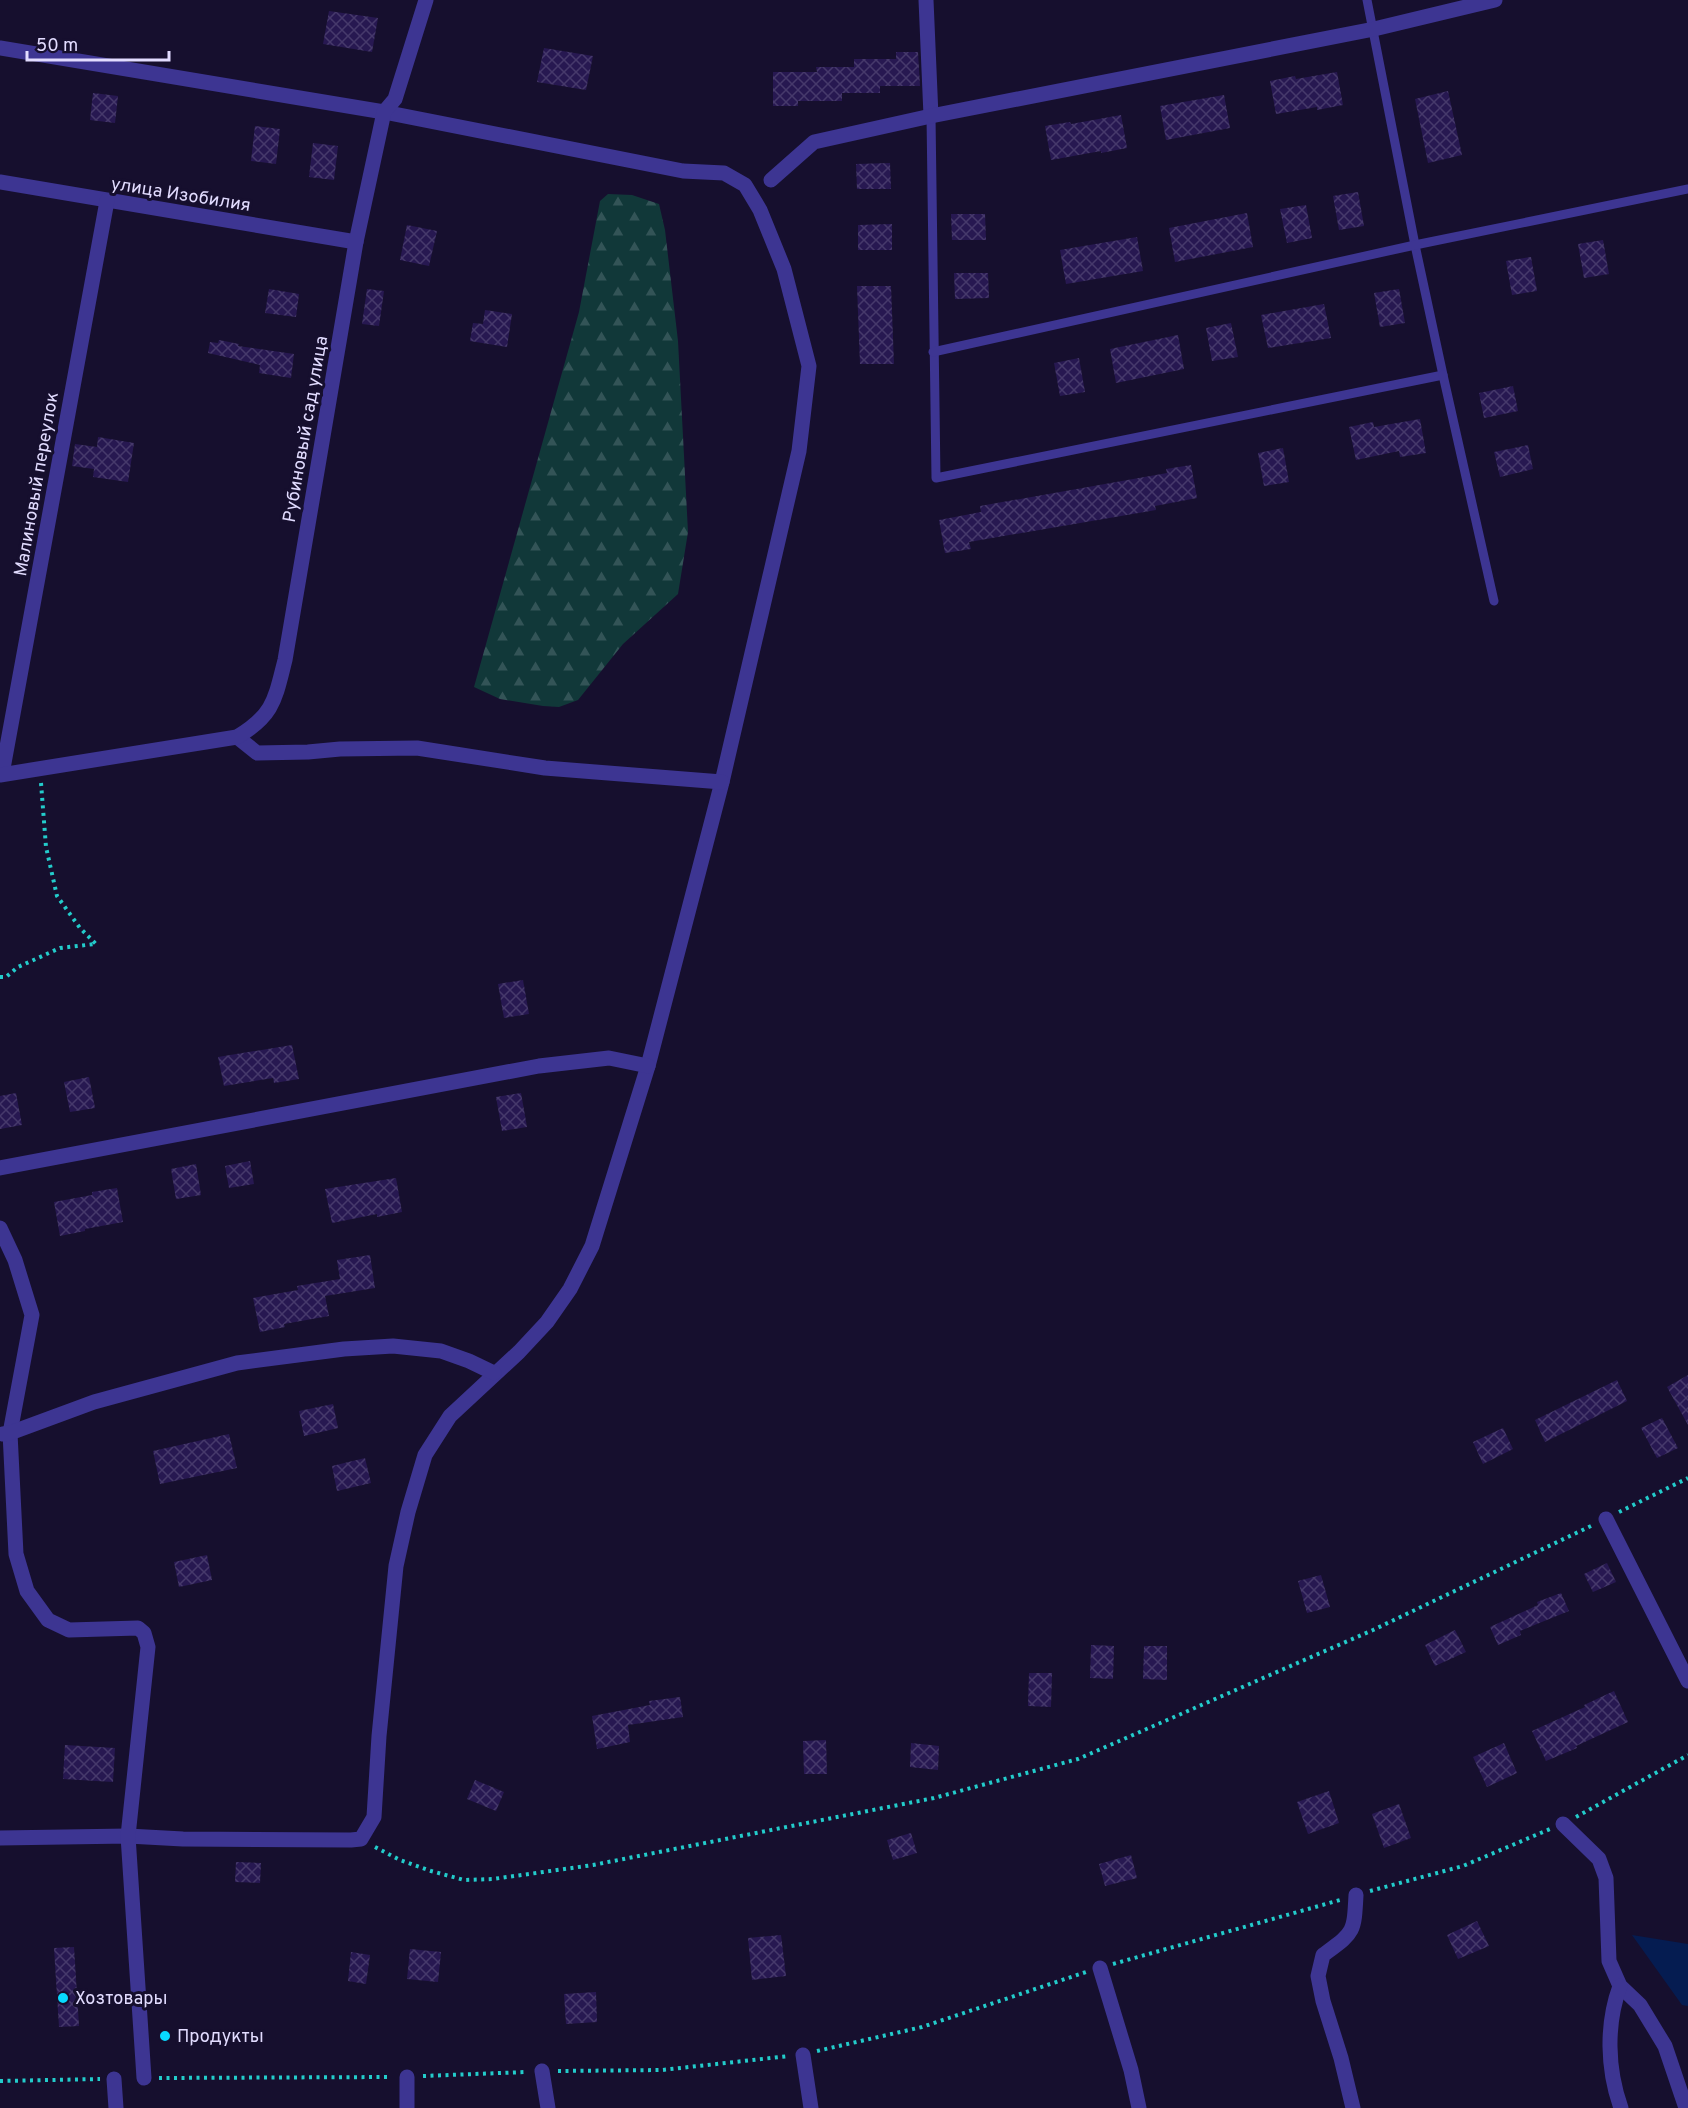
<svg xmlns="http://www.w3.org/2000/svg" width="1688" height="2108" viewBox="0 0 1688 2108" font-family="Overpass,sans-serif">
	<defs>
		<pattern id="forest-firs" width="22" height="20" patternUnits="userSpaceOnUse" patternTransform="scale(1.5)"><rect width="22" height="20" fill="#113839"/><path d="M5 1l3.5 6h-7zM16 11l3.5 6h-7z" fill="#335457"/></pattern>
		<pattern id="building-cross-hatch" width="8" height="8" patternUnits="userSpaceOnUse" patternTransform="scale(1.5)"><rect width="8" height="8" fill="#271851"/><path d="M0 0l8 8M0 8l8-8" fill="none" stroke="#46396b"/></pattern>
	</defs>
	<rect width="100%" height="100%" fill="#160f2e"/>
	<path fill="url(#forest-firs)" d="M608,194l24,1 27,9 6,26 13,111 10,191 -10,62 -55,50 -45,56 -19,7 -16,-1 -43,-7 -26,-12 105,-375 21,-111z"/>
	<path fill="#051c51" d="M1632,1935l56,9v62l-6,-1z"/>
	<g fill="url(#building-cross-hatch)">
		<path d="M329,11l49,7 -6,34 -49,-8z"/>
		<path d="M544,48l49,8 -7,34 -49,-8z"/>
		<path d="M896,52h22l2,34h-40v7h-38v8h-44v5h-25v-34h44l-1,-5h38v-8h42z"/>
		<path d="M1337,72l6,33 -26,5v-3l-41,7 -6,-33 25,-5 1,3z"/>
		<path d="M1448,91l14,64 -34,8 -13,-64z"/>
		<path d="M93,93l25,3 -3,27 -25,-3z"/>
		<path d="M1224,95l6,33 -64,12 -6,-34z"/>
		<path d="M1121,115l6,33 -26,5v-2l-50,9 -6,-34 25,-4 1,2z"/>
		<path d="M255,126l25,3 -4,35 -25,-3z"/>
		<path d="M313,143l25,3 -4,34 -25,-3z"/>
		<path d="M890,163l1,26h-34l-1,-25z"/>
		<path d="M1358,192l6,34 -25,4 -6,-34z"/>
		<path d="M1306,205l6,33 -25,5 -7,-34z"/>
		<path d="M1247,213l6,34 -78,15 -6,-34z"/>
		<path d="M951,214h34l1,26h-34z"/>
		<path d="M892,224v26h-34v-25z"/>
		<path d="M407,225l30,6 -8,35 -29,-6z"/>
		<path d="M1137,237l6,34 -77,13 -6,-34z"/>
		<path d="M1603,240l6,34 -25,4 -6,-34z"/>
		<path d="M1531,257l6,34 -25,4 -6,-34z"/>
		<path d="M954,273h34l1,25 -34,1z"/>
		<path d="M857,286h34l3,78h-34z"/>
		<path d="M269,289l30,5 -3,23 -31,-4z"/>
		<path d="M367,289l17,2 -5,35 -17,-2z"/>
		<path d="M1399,289l6,34 -25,4 -6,-34z"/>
		<path d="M1324,304l7,34 -63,10 -7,-33z"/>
		<path d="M485,310l27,4 -5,33 -37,-6 3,-18 10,1z"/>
		<path d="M1231,323l7,34 -26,4 -6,-33z"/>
		<path d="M1178,335l6,34 -68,14 -6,-34z"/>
		<path d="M219,340l20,4 -1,2 56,8 -3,24 -32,-5 1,-8 -52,-12 2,-11 8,1z"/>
		<path d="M1079,358l6,34 -25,4 -6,-33z"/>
		<path d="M1513,386l5,25 -34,7 -5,-25z"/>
		<path d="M1420,419l6,34 -26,4 -1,-6 -43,9 -7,-33 24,-5 1,5z"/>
		<path d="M98,437l36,6 -6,39 -35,-5 1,-8 -22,-3 3,-22 22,3z"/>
		<path d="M1528,445l5,24 -33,8 -6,-25z"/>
		<path d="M1283,448l6,34 -25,4 -6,-33z"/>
		<path d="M1191,465l6,33 -42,8 1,4 -187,32 2,7 -26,4 -6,-33 42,-8 -1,-6 187,-33 -1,-4z"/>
		<path d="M523,980l6,34 -25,4 -6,-34z"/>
		<path d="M292,1045l7,34 -25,4 -1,-5 -49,8 -6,-29z"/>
		<path d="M89,1077l6,31 -25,4 -6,-30z"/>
		<path d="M16,1093l6,32 -22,4v-33z"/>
		<path d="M521,1093l6,34 -25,4 -6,-34z"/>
		<path d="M250,1161l4,23 -25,4 -4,-22z"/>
		<path d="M196,1164l5,31 -25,4 -5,-30z"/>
		<path d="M396,1178l6,34 -25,5v-3l-45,9 -7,-34z"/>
		<path d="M117,1188l6,34 -38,7v2l-25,5 -6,-34 38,-7v-3z"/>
		<path d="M370,1255l5,33 -50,8 4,20 -45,8 1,3 -25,5 -7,-34 45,-8 -1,-4 43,-7 -3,-19z"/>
		<path d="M1688,1375v50l-21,-38z"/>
		<path d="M1617,1380l10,21 -82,41 -10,-22z"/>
		<path d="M333,1404l5,24 -34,8 -5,-25z"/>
		<path d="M1662,1418l16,30 -21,10 -16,-30z"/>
		<path d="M1503,1428l10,21 -30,15 -10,-22z"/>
		<path d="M229,1434l8,34 -77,16 -7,-33z"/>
		<path d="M365,1458l6,25 -34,8 -5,-25z"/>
		<path d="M207,1555l5,25 -33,7 -5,-25z"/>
		<path d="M1607,1563l9,19 -23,10 -9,-18z"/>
		<path d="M1321,1575l9,32 -23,6 -9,-32z"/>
		<path d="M1561,1593l8,18 -49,20 1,4 -23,10 -8,-18 48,-22 -1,-3z"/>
		<path d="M1455,1630l11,22 -31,14 -10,-21z"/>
		<path d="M1091,1645l23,1 -1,33 -23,-1z"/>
		<path d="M1144,1646h23v34l-24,-1z"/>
		<path d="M1029,1673h23l-1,34 -23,-1z"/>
		<path d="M1614,1691l14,31 -52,24 1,2 -31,13 -14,-30 53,-24 -1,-2z"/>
		<path d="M680,1697l3,20 -55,8 2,17 -33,7 -5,-33 58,-11 -1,-4z"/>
		<path d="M826,1740l1,34h-23l-1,-33z"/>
		<path d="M911,1743l28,3 -1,24 -28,-3z"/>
		<path d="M1504,1743l13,30 -30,14 -14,-30z"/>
		<path d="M65,1745l50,3 -2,34 -50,-3z"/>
		<path d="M475,1780l29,12 -8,19 -29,-12z"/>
		<path d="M1329,1791l10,32 -31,11 -11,-32z"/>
		<path d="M1399,1804l12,34 -27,10 -12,-34z"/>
		<path d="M911,1833l6,20 -24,7 -6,-20z"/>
		<path d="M1131,1855l6,23 -32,8 -6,-22z"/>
		<path d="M236,1862l25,1 -1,20 -25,-1z"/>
		<path d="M1477,1921l12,25 -31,13 -11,-24z"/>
		<path d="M781,1935l5,41 -34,4 -4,-42z"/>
		<path d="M74,1947l5,79 -20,1 -5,-79z"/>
		<path d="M410,1949l31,3 -3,30 -31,-3z"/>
		<path d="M351,1952l19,3 -4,29 -18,-3z"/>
		<path d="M596,1992l1,30 -31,2 -2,-30z"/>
	</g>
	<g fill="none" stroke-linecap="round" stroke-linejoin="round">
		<g stroke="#23cccb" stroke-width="4" stroke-dasharray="3 4.5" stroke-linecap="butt">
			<path d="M41,783l5,64 11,49 23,32 16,16"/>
			<path d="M0,977h6l12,-10 42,-19 35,-4"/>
			<path d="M1619,1512l69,-34"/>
			<path d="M1576,1817l112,-62"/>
			<path d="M375,1847l25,13 31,11 33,9 29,-1 100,-14 341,-67 144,-39 295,-129 220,-105"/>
			<path d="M1370,1891l93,-25 87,-37"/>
			<path d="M1113,1964l227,-64"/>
			<path d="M817,2051l105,-24 164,-55"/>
			<path d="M558,2071l104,-1 127,-14"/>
			<path d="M423,2076l103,-4"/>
			<path d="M159,2078l232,-1"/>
			<path d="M0,2081l100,-2"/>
		</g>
		<g stroke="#3d3592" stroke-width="9">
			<path d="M931,116l5,362 507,-103 -28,-130 -48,-245"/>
			<path d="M933,352l482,-107 273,-56"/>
			<path d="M1443,375l51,226"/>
		</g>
		<g stroke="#3d3592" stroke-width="15">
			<path d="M926,0l5,116"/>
			<path d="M0,48l384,64 299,59 41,2 21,12 15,25 24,59 25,97 -10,85 -77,331 -74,284 -56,180 -22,43 -23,33 -28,30 -69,64 -25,39 -17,57 -12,54 -17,170 -5,81 -13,22 -10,1 -168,-1 -55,-3 -128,2"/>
			<path d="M771,180l43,-38 117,-26 443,-87 121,-29"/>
			<path d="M0,182l356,60"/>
			<path d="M237,737l20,16 51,-1 32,-3 77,-1 128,20 177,14"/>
			<path d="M2,774l105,-573"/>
			<path d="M0,775l237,-38c37,-22 38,-38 48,-77l71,-418 28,-130 11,-13 31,-99"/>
			<path d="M0,1168l539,-102 70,-8 39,8"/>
			<path d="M0,1228l15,32 17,55 -22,118 6,121 11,37 21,29 21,10 69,-2 6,5 4,14 -20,189 16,242"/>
			<path d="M3,1434l7,-1 84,-31 143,-39 107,-14 49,-3 48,5 28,10 25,12"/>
			<path d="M1606,1519l82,162"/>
			<path d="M1563,1824l36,35 7,19 3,83 11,25 20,19 25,41 21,62"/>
			<path d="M1100,1968l31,102 8,38"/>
			<path d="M1620,1986c-14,38 -13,83 1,122"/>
			<path d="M803,2055l8,53"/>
			<path d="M542,2071l6,37"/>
			<path d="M114,2079l2,29"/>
			<path d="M407,2108v-31"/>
			<path d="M1353,2108l-12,-50 -18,-57 -5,-25 5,-21c31,-23 31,-21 33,-60"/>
		</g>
	</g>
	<g fill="#08d9ff" stroke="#160f2e" stroke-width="2">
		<circle cx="63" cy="1998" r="6"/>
		<circle cx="165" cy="2036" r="6"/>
	</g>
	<g text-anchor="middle" stroke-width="6" stroke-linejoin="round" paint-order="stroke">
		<g font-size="18" fill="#e2dcff" stroke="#160f2e">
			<text transform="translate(181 194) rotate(9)" y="6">улица Изобилия</text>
			<text transform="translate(305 429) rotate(-80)" y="6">Рубиновый сад улица</text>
			<text transform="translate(36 484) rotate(-80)" y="6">Малиновый переулок</text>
		</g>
		<g font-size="18" fill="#e2dcff" stroke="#160f2e" text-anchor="start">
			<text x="75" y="2004">Хозтовары</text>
			<text x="177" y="2042">Продукты</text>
		</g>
	</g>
	<path d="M27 51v9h142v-9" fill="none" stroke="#e2dcff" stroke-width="3"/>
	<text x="36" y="51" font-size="18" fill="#e2dcff" stroke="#160f2e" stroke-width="4.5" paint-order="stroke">50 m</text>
</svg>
